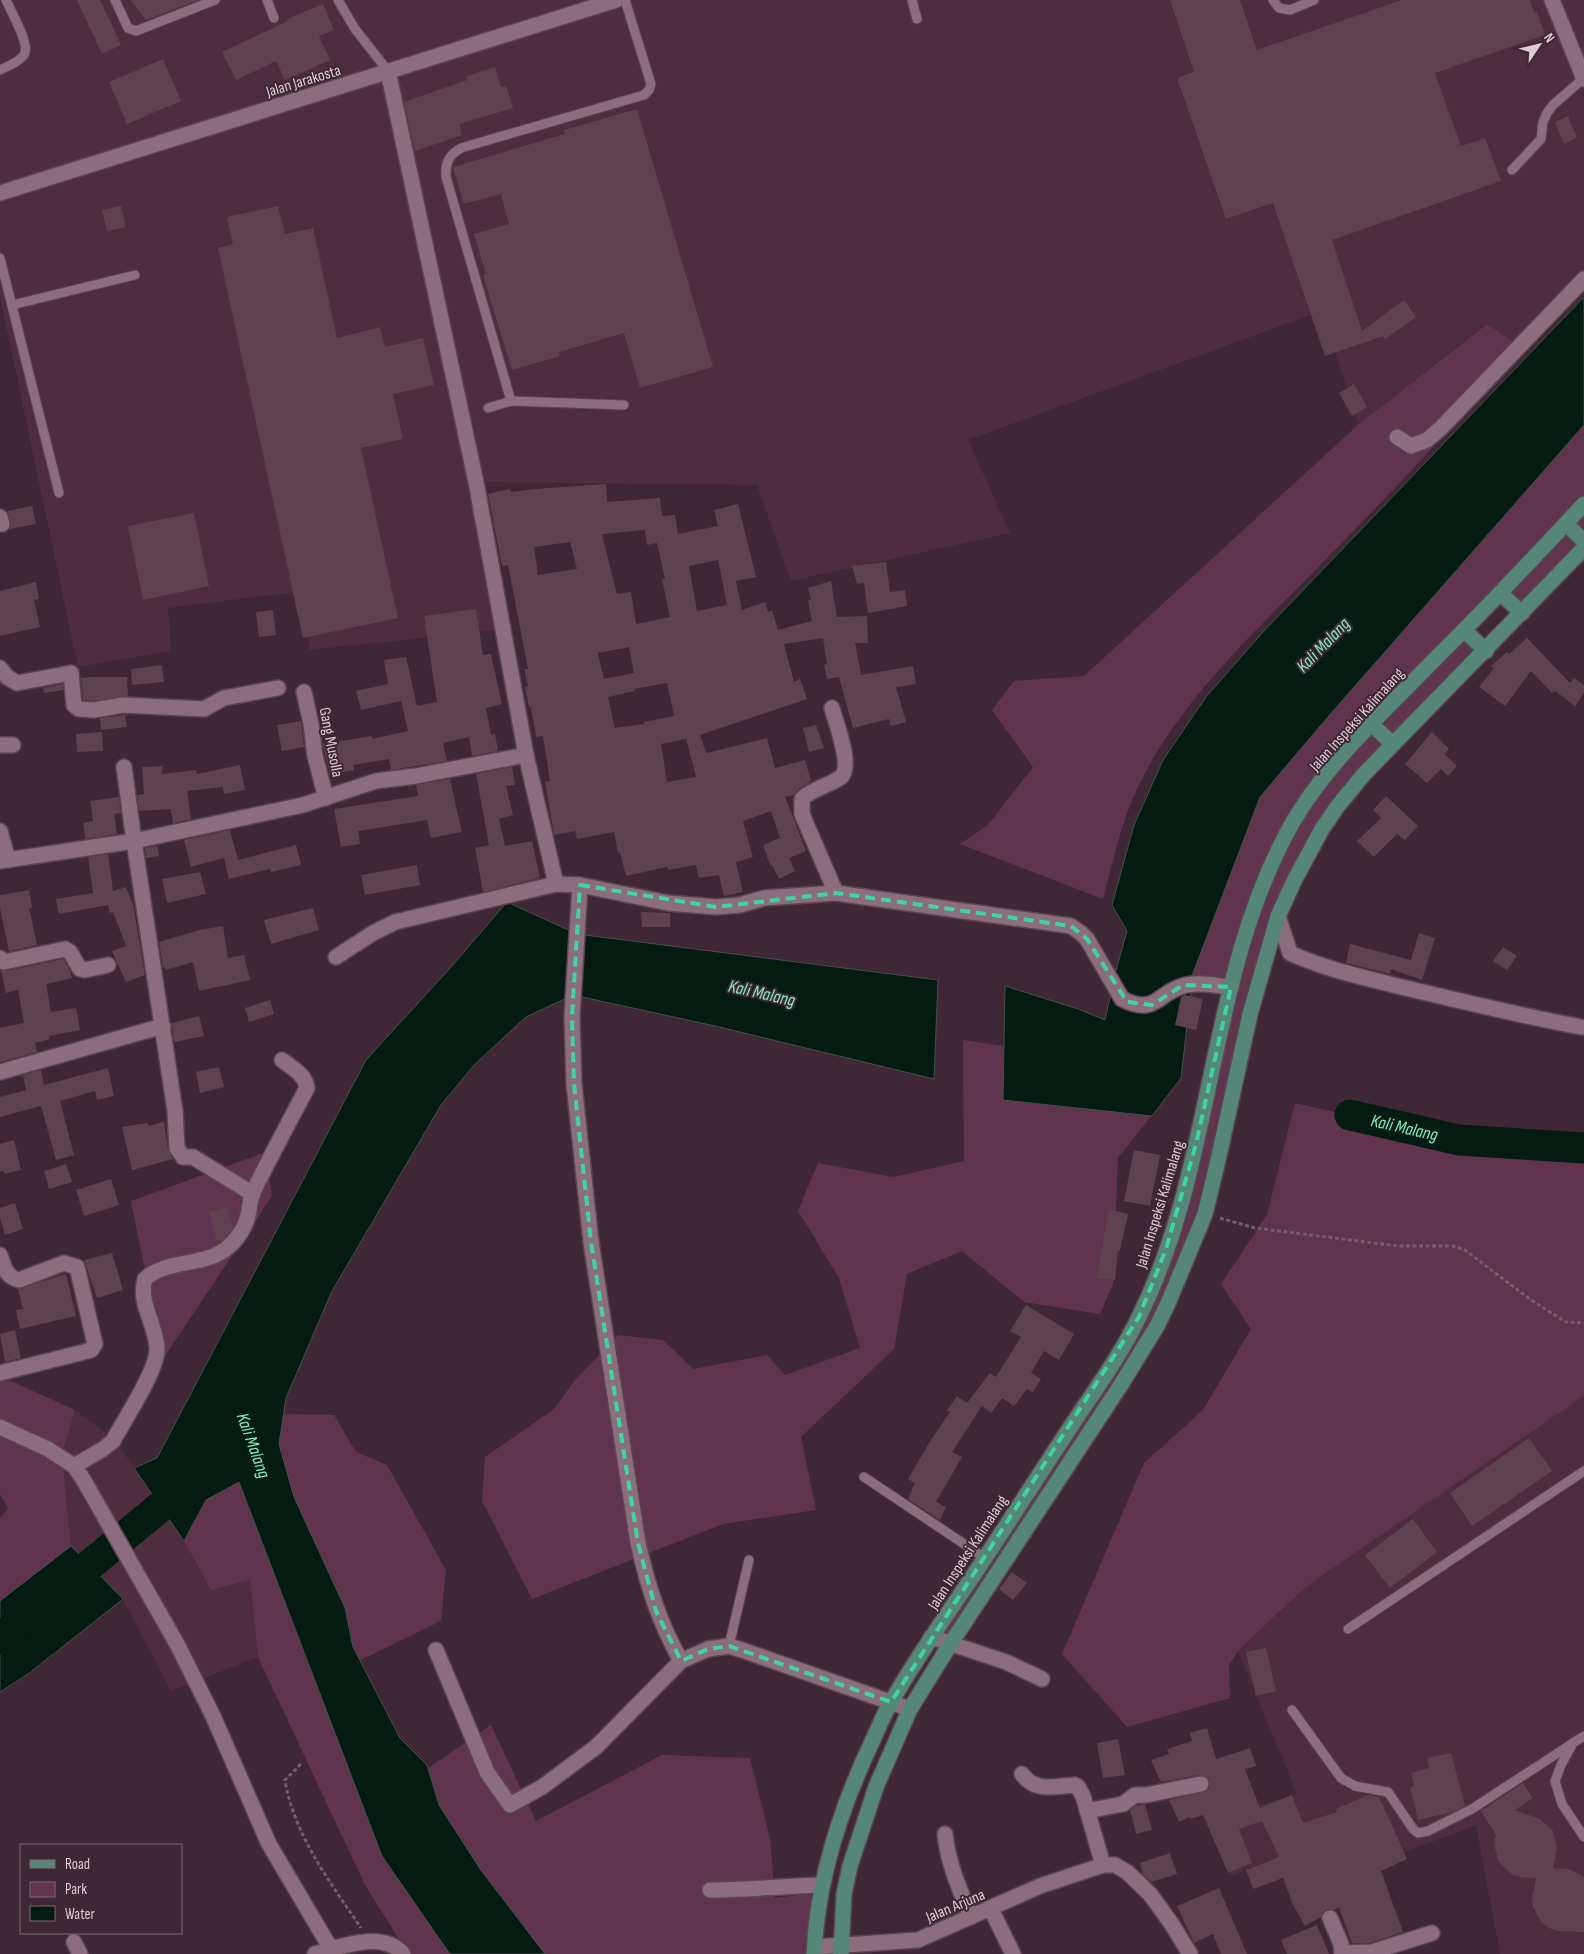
<svg xmlns="http://www.w3.org/2000/svg" width="1584" height="1954" viewBox="0 0 1584 1954" font-family="'Sofia Sans Condensed',sans-serif">
	<rect width="100%" height="100%" fill="#402735"/>
	<g fill="#4e2d3f">
		<path d="M0,0h1584v287l-61,62 -37,-25 -127,100 -38,-113 -353,129 42,93 -219,48 -34,-96 -280,-3 29,147 -197,21 -4,-59 -137,17 3,43 -93,16 -78,-370z"/>
		<path d="M1584,1396v558h-84l-24,-129 -115,44 -24,-36 -106,43 -23,-55 89,-27 -59,-143 69,-65z"/>
		<path d="M75,1410l40,30 69,101 27,49 39,-10 8,77 -87,34 -48,-92 -52,-53 -9,-91z"/>
	</g>
	<g fill="#61344e">
		<path d="M1487,324l36,25c-60,65 -120,132 -183,196 -71,74 -157,148 -202,242 -17,35 -25,75 -35,112l-143,-55 28,-19 45,-58 -41,-57 22,-29 70,-5 275,-252z"/>
		<path d="M1584,425v123l-62,65 -22,-20 -35,37 21,21 -122,123 -86,142 -59,240 -50,145 -218,342 -20,-6 173,-262 62,-126 65,-262 -44,-2 73,-188 66,-78z"/>
		<path d="M963,1040l129,19 89,19 -63,80 -5,126 -13,30 -76,-12 -62,-51 -55,23 -13,75 -93,88 15,73 -93,14 -191,75 -50,-98 3,-44 69,-48 21,-29 43,-45 45,5 30,29 74,-14 18,20 75,-27 -21,-70 -41,-67 20,-48 75,14 71,-16z"/>
		<path d="M1295,1103l164,37 125,8v248l-277,190 -69,65 -9,14 1,33 -103,29 -65,-73 82,-191 59,-53 48,-81 -30,-45 46,-69z"/>
		<path d="M266,1152l6,44 -109,163 -32,-158z"/>
		<path d="M0,1376l75,34 -13,45 9,91 -71,55v-83l8,-9 -8,-15z"/>
		<path d="M242,1413l92,2 22,37 31,13 59,105 -5,51 -109,53z"/>
		<path d="M239,1482l143,374 68,98h-42l-43,-69 -107,-228 -8,-77 -39,10 -27,-49 22,-41z"/>
		<path d="M491,1725l45,96 126,-66 88,3 20,80 5,60 51,-7 -12,63h-294l-115,-170z"/>
	</g>
	<g fill="#041b12" stroke="#45504c">
		<path d="M1584,297v128l-258,294 -66,78 -67,176 -12,105 -29,38 -149,-16 2,-114 73,23 27,11 10,-46 12,-43 -15,-26 22,-80 29,-65 43,-63 57,-65z"/>
		<path d="M507,902l70,32 361,46 -4,99 -219,-53 -142,-31 -47,22 -52,48 -33,40 -109,186 -46,107 -7,46 15,53 51,111 8,39 47,91 27,27 12,40 41,64 65,85h-95l-68,-98 -143,-374 -33,18 -22,41 -50,-73 23,-10 209,-398 86,-94z"/>
		<path d="M71,1546l52,53 -95,75 -28,18v-91z"/>
	</g>
	<g fill="none" stroke-linecap="round" stroke-linejoin="round">
		<g stroke="#041b12" stroke-width="31">
			<path d="M434,1054l78,-101 40,6"/>
			<path id="s1" d="M1350,1115l109,25 125,8"/>
			<path id="s2" d="M255,1381l-13,32 34,95"/>
			<path d="M0,1639l194,-160"/>
		</g>
	</g>
	<g fill="#5e4250" fill-rule="evenodd">
		<path d="M77,0h23l21,45 -19,9z"/>
		<path d="M130,0h68l-52,20z"/>
		<path d="M1170,0h70l17,50 145,-50h128l4,13 3,-1 8,23 -110,38 26,73 24,-8 16,43 -169,59 30,91 42,-31 12,17 -31,22 -2,-3 -58,20 -52,-153 -47,16 -49,-141 17,-6z"/>
		<path d="M323,4l11,26 -15,6 11,24 -45,20 -9,-19 -40,19 -14,-28 66,-31 -1,-2z"/>
		<path d="M163,59l18,42 -54,23 -18,-42z"/>
		<path d="M495,67l6,20 5,-1 7,22 -54,16 3,11 -47,16 -11,-49 63,-22 -1,-4z"/>
		<path d="M637,109l76,258 -73,21 -16,-55 -65,19 1,4 -48,14 -29,-95 3,-1 -12,-40 35,-10 -8,-30 -37,10 -11,-37 112,-33 -1,-4z"/>
		<path d="M1568,116l9,22 -13,6 -9,-22z"/>
		<path d="M121,206l5,21 -19,4 -5,-21z"/>
		<path d="M278,206l7,28 28,-6 24,110 43,-11 5,20 38,-9 11,47 -41,9 10,45 -42,9 37,170 -95,20 -85,-390 15,-4 -6,-27z"/>
		<path d="M1354,384l13,23 -15,9 -13,-23z"/>
		<path d="M606,484l1,18 53,-4 2,18 13,-1 3,19 40,-8 -4,-16 24,-6 18,73 -20,4 6,29 23,-8 3,10 4,-2 6,20 34,-9 -4,-21h3l-3,-12 23,-7 6,36 30,-1 1,27h-13l6,32 52,-9 3,18 -20,3 10,35 -15,4 -2,-7 -36,9 -14,-51 -12,2 -3,-14 3,-1 -4,-26 -39,6 10,38 6,-3 7,20 -107,36 6,18 61,-15 8,30 30,-8 6,21 -11,7 -6,7 -9,2 21,54 -17,7 6,13 -16,8 -7,-14h-2l-7,-20 17,-7 -9,-27 -28,10 10,36 -17,5 7,30 -19,4 -5,-21 -20,3 -3,-13 -28,5 -1,-3 -41,9 -6,-24 -2,1 -4,-21 -37,7 -2,-8 -21,4 -9,-53 5,-1 -7,-45 -7,1 -5,-30h-2l-4,-20 3,-1 -4,-17h4l-20,-104 -6,1 -14,-72 22,-5 1,3 24,-3zM645,530l2,15 10,-2 8,36h-3l8,38 -34,7 -5,-32 -14,2 -15,-60zM570,542l7,27 -39,6 -4,-28zM718,560l9,45 -30,6 -8,-45zM629,647l5,26 -30,6 -6,-26zM667,683l7,33 -30,6v2l-29,4 -7,-31 27,-6 -1,-2zM686,739l10,38 -29,5 -6,-38z"/>
		<path d="M32,506l4,18 -26,5 1,-7 -4,-11z"/>
		<path d="M194,513l15,73 -66,14 -15,-74z"/>
		<path d="M886,562l4,30 15,-2 2,16 -39,7 -4,-30 -7,1 -5,-18z"/>
		<path d="M36,582l3,17 -5,1 6,27 -40,9v-45z"/>
		<path d="M476,609l7,46 8,-1 11,50 -16,4 5,27 4,-1 3,17 -26,5 -3,-19 -26,6 4,18 -56,9 -2,-11 -36,6 1,5 -24,5 -7,-31 49,-8v3l36,-8 -7,-30 -40,9 -5,-19 32,-7 -4,-24 22,-3 11,49 20,-4 -13,-86z"/>
		<path d="M273,610l3,25 -17,2 -3,-25z"/>
		<path d="M1527,638l43,45 4,-5 10,7v8l-9,13 -20,-15 -3,2 -21,-22 -26,35 -26,-19 15,-19 -3,-2 16,-14 2,2z"/>
		<path d="M162,665l2,17 -32,3 -1,-16z"/>
		<path d="M93,677h34l1,19 -34,5 -11,-1 -2,-22z"/>
		<path d="M63,684v6l-19,3 -1,-5z"/>
		<path d="M125,715l2,12 -26,3 -1,-12z"/>
		<path d="M301,721l3,26 -22,4 -5,-26z"/>
		<path d="M816,725l8,23 -15,4 -6,-24z"/>
		<path d="M102,732l1,19 -26,1 -1,-18z"/>
		<path d="M1432,732l17,17 -5,5 13,12 -9,10 -7,-7 -14,14 -22,-19z"/>
		<path d="M240,765l5,25 -21,4 -1,-7 -36,4 4,28 -18,4 -2,-14 -32,2 -2,-16 7,-1 -2,-27 20,-1v8l34,-4 1,4z"/>
		<path d="M512,767l3,18 -9,1 7,29 -14,4 6,27 27,-5 8,37 -57,14 -8,-44 14,-3 -13,-71z"/>
		<path d="M450,779l12,53 -31,6 -4,-18 -69,11 2,13 -19,3 -7,-38 84,-13 -2,-11z"/>
		<path d="M1386,796l32,30 -13,14 -8,-6 -23,23 -17,-16 24,-23 -8,-8z"/>
		<path d="M119,797l2,16 -7,1 3,20 -32,5 -2,-16 10,-2 -3,-20z"/>
		<path d="M230,830l8,30 58,-15 5,20 -30,7 -1,-3 -41,10 -5,-21 -33,9 -7,-27z"/>
		<path d="M157,846l2,10 -13,2 -1,-10z"/>
		<path d="M108,854l5,37 13,-4 7,18 12,70 -19,7 -14,-31 14,-5 -13,-34 -3,1 -2,-8 -49,9 -3,-15 37,-6 -5,-36z"/>
		<path d="M417,865l3,20 -55,10 -4,-20z"/>
		<path d="M200,872l6,22 -39,9 -5,-24z"/>
		<path d="M29,890l3,18h-3l8,37 -28,6 -9,-43v-13z"/>
		<path d="M313,908l6,22 -48,14 -7,-24z"/>
		<path d="M641,912l29,1v14h-28z"/>
		<path d="M223,926l5,32 16,-3 6,25 -51,11 -6,-29 -27,8 -1,-3 -2,1 -4,-26 41,-12z"/>
		<path d="M1419,933l16,5 -13,42 -31,-11 -1,5 -44,-11 4,-19 61,16z"/>
		<path d="M1503,947l14,9 -10,14 -14,-9z"/>
		<path d="M63,959l7,11 2,8 -26,6 5,28 25,-4 4,22 -31,6 1,3 -15,4 2,9 -37,10v-34l24,-5 -6,-33 -12,3 -5,-22h5z"/>
		<path d="M1185,995l18,4 -7,31 -21,-5 6,-28z"/>
		<path d="M270,1000l4,14 -25,8 -4,-14z"/>
		<path d="M199,1016l5,20 -30,6 -2,-19z"/>
		<path d="M219,1067l5,20 -24,6 -4,-21z"/>
		<path d="M108,1068l6,28 -17,4 -2,-9 -35,10 14,54 -18,5 -15,-54 -41,11v-20l26,-7 -3,-15 18,-5 3,15z"/>
		<path d="M164,1122l4,27 5,10 -41,11 -10,-43 26,-4v3z"/>
		<path d="M14,1140l7,30 -17,4v-3l-4,1v-28z"/>
		<path d="M1134,1150l26,5 -10,51 -26,-5z"/>
		<path d="M66,1164l6,18 -23,7 -5,-18z"/>
		<path d="M111,1179l8,26 -35,11 -8,-26z"/>
		<path d="M15,1203l8,26 -18,6 -5,-17v-10z"/>
		<path d="M227,1207l6,21 -10,12 -6,1 -8,-29z"/>
		<path d="M1109,1209l19,5 -8,37 -2,-1 -3,30 -18,-2z"/>
		<path d="M112,1253l11,37 -26,8 -13,-38z"/>
		<path d="M66,1274l10,42 -56,13 -4,-19 7,-1 -5,-20z"/>
		<path d="M1026,1305l48,29 -15,26 -15,-9 -13,22 10,6 -8,13 -6,-3 -13,17 -12,-8 -11,15 -9,-7 -30,46 10,5 -26,45 10,5 -6,13 -32,-21 7,-16 -7,-4 21,-36 21,-31 -3,-2 10,-14 10,7 23,-30 6,4 25,-40 -11,-6z"/>
		<path d="M15,1330l6,28 -16,4 -5,-28z"/>
		<path d="M1529,1438l23,33 -80,55 -22,-33z"/>
		<path d="M1413,1519l24,33 -47,36 -25,-33z"/>
		<path d="M1012,1572l15,11 -14,17 -14,-11z"/>
		<path d="M1266,1648l10,43 -20,5 -10,-44z"/>
		<path d="M1207,1728l9,31 34,-11 6,18 -11,3 15,39 32,-13 11,28 34,-11 -1,-3 32,-14 11,2 28,62 -26,12 22,61 -33,11h-18l-13,-36 -5,3h-8l-5,7 -16,9 -13,-23 -9,-25 -30,11 -7,-19 33,-13 -17,-36 -23,8 13,34 -24,10 -25,-58 -12,4 -1,-2 -11,5 -10,-22 38,-9 3,-4 -2,-9 -9,-3 -38,7 -10,-22 18,-6 -2,-5 25,-8 -2,-8z"/>
		<path d="M1118,1739l7,36 -22,3 -6,-35z"/>
		<path d="M1451,1753l14,53 -13,6 -34,8 -8,-33 4,-1 -3,-13 18,-5 -2,-10z"/>
		<path d="M1523,1783l10,15 -18,12 25,9 13,12 4,17 -4,20 16,1 15,8v55l-27,-1 -8,-3 -7,-5 -9,-16 -1,-9 4,-20 -16,-1 -9,-3 -12,-12 -5,-17 2,-10 -15,-24z"/>
		<path d="M1145,1804l7,26 -16,4 -6,-24 6,-4z"/>
		<path d="M1170,1853l7,21 -26,8 -8,-7 -3,-12z"/>
		<path d="M1219,1888l20,47 8,19h-26l-8,-20 -19,9 -17,-37z"/>
		<path d="M1317,1925l12,29h-42l-6,-14z"/>
	</g>
	<g fill="none" stroke-linecap="round" stroke-linejoin="round">
		<defs>
			<g id="service">
				<path d="M115,0l13,28 8,3 79,-31"/>
				<path d="M267,0l7,18"/>
				<path d="M338,0l17,29 33,42"/>
				<path d="M912,0l5,19"/>
				<path d="M1273,0l6,8 11,2 24,-10"/>
				<path d="M0,70c8,-4 18,-7 24,-15 7,-10 -13,-43 -18,-55"/>
				<path d="M1512,170l29,-31 2,-17 4,-9 6,-8 31,-27"/>
				<path d="M0,258l59,235"/>
				<path d="M12,305l123,-30"/>
				<path d="M511,401l-65,-224c-1,-14 3,-22 15,-29l183,-53 5,-5 2,-6 -26,-84"/>
				<path d="M488,408l23,-7 113,4"/>
				<path d="M864,1477l121,81"/>
				<path d="M1348,1629l236,-158"/>
				<path d="M729,1646l20,-86"/>
				<path d="M1292,1710l49,68 14,8 33,6 25,37 5,4 10,-2 44,-22 101,-66"/>
				<path d="M1584,1736l-11,7 -12,22 -6,16 7,23 22,33"/>
			</g>
			<g id="minor">
				<path d="M1552,0l32,79"/>
				<path d="M388,71l88,411 50,273 30,129"/>
				<path d="M1397,437l14,9 16,-6 14,-12 143,-149"/>
				<path d="M0,517l2,7h-2"/>
				<path d="M0,668l7,9 10,6 54,-10 3,32 5,4 15,1 29,-5 81,4 20,-11 54,-10"/>
				<path d="M304,692l7,32 4,32 11,42"/>
				<path d="M832,708c4,15 21,58 9,69 -11,8 -25,11 -36,19l-3,3v15l34,79"/>
				<path d="M0,745h13"/>
				<path d="M124,767l10,74 41,270 2,37 6,9h10l60,37"/>
				<path d="M0,831l8,29"/>
				<path d="M0,861l134,-20 169,-36 73,-24 40,-5 110,-21"/>
				<path d="M580,885l-8,132 2,67 17,158 47,301c10,44 21,79 43,118"/>
				<path d="M1278,916l12,37c37,17 76,25 116,35 58,14 116,28 175,39"/>
				<path d="M336,957l37,-24 22,-11 161,-38 24,1 88,18 48,4 24,-2 24,-7 72,-5 235,33 11,8 5,5 35,60c34,17 35,-6 61,-13 14,-5 33,0 48,1"/>
				<path d="M0,958l4,4 61,-13 5,3 10,17 5,1 23,-5"/>
				<path d="M0,1072l163,-46"/>
				<path d="M0,1255c4,12 6,22 19,25l45,-17 13,4 18,77 -4,6 -7,2 -84,21"/>
				<path d="M0,1427l48,22 26,17 9,13 94,165 36,72 56,128 62,105"/>
				<path d="M74,1466l29,-17 10,-8c11,-21 46,-73 44,-94 -2,-24 -19,-45 -12,-68 22,-20 57,-12 81,-30 10,-8 20,-22 22,-34 2,-8 2,-16 5,-23 17,-35 36,-70 54,-104 -1,-13 -15,-20 -25,-28"/>
				<path d="M931,1637l75,25 36,17"/>
				<path d="M436,1650l51,122 23,33 32,-18 54,-40 85,-86 27,-12 21,-3 13,4 168,59"/>
				<path d="M1022,1774c13,19 33,12 53,11l3,2 5,9 20,69"/>
				<path d="M1087,1811l36,-7 12,-9h11l55,-11"/>
				<path d="M945,1834c3,30 15,56 26,83"/>
				<path d="M710,1890c37,0 74,-4 111,-5"/>
				<path d="M991,1909l22,45"/>
				<path d="M1330,1918l11,26 1,10"/>
				<path d="M74,1942l6,12"/>
				<path d="M815,1947l103,-7 122,-54 63,-21h12l12,7 23,22 21,29 19,31"/>
				<path d="M1342,1953l30,-1 60,-19"/>
				<path d="M315,1954c25,-7 68,-24 88,0"/>
			</g>
			<path id="tertiary" d="M0,193l616,-193"/>
			<g id="primary">
				<path d="M1566,524l18,17"/>
				<path d="M1500,593l22,20"/>
				<path d="M1464,630l22,21"/>
				<path d="M1371,724l22,20"/>
				<path d="M814,1954c3,-73 26,-144 57,-210 7,-15 13,-31 22,-45 28,-49 61,-94 92,-141 28,-42 55,-85 83,-127 24,-37 52,-74 71,-114 78,-157 67,-344 155,-497 37,-62 94,-112 144,-164 50,-49 98,-101 146,-152"/>
				<path d="M841,1954l3,-60 6,-28 26,-79 34,-78 41,-66 171,-260 35,-57 12,-25 36,-87 14,-58 31,-142 28,-98 17,-37 27,-50 15,-22 27,-33 220,-226"/>
			</g>
		</defs>
		<use href="#service" stroke="#5a4450" stroke-width="11"/>
		<use href="#minor" stroke="#5a4450" stroke-width="18"/>
		<use href="#tertiary" stroke="#5a4450" stroke-width="18"/>
		<use href="#primary" stroke="#5a4450" stroke-width="18"/>
		<g stroke="#745e6a" stroke-width="3" stroke-dasharray="4 2.5" stroke-linecap="butt">
			<path d="M1220,1218l35,10 143,18h55l12,4 66,50 35,22 18,1"/>
			<path d="M301,1764l-16,16c9,55 45,102 76,148"/>
		</g>
		<use href="#service" stroke="#8c6d7d" stroke-width="9"/>
		<use href="#minor" stroke="#8c6d7d" stroke-width="15"/>
		<use href="#tertiary" stroke="#8c6d7d" stroke-width="15"/>
		<use href="#primary" stroke="#568677" stroke-width="15"/>
	</g>
	<path fill="none" stroke="#40d4a1" stroke-width="4" stroke-dasharray="10 6" stroke-linejoin="round" d="M580,885l136,22 120,-14 235,33 16,13 40,63 25,3 31,-20 48,2 -35,157 -30,105 -27,68 -248,385 -162,-56 -21,3 -27,12 -25,-50 -18,-68 -47,-301 -17,-158 -2,-67z"/>
	<g text-anchor="middle" stroke-width="4" stroke-linejoin="round" paint-order="stroke">
		<g font-size="16" fill="#deccd5" stroke="#402735">
			<text transform="translate(303 80) rotate(-17)" y="6">Jalan Jarakosta</text>
			<text transform="translate(1356 719) rotate(-48)" y="6">Jalan Inspeksi Kalimalang</text>
			<text transform="translate(332 742) rotate(79)" y="6">Gang Musolla</text>
			<text transform="translate(1159 1204) rotate(-73)" y="6">Jalan Inspeksi Kalimalang</text>
			<text transform="translate(967 1552) rotate(-57)" y="6">Jalan Inspeksi Kalimalang</text>
			<text transform="translate(955 1905) rotate(-23)" y="6">Jalan Arjuna</text>
		</g>
		<g font-size="18" font-style="italic" fill="#80ecc1" stroke="#402735">
			<text transform="translate(1323 645) rotate(-46)" y="6">Kali Malang</text>
			<text transform="translate(762 993) rotate(13)" y="6">Kali Malang</text>
			<text dy="6" stroke="none"><textPath href="#s1" startOffset="56">Kali Malang</textPath></text>
			<text dy="6" stroke="none"><textPath href="#s2" startOffset="69">Kali Malang</textPath></text>
		</g>
	</g>
	<rect x="20" y="1844" width="162" height="90" fill="#402735" stroke="#7f6975"/>
	<rect x="30" y="1860" width="25" height="8" fill="#568677" stroke="#7f6975"/>
	<text x="65" y="1869" font-size="15" fill="#deccd5">Road</text>
	<rect x="30" y="1882" width="25" height="15" fill="#61344e" stroke="#7f6975"/>
	<text x="65" y="1894" font-size="15" fill="#deccd5">Park</text>
	<rect x="30" y="1906" width="25" height="15" fill="#041b12" stroke="#7f6975"/>
	<text x="65" y="1919" font-size="15" fill="#deccd5">Water</text>
	<g transform="translate(1539 45) rotate(55)" stroke="#402735" stroke-width="4" paint-order="stroke">
	<path d="M0-4L9 19L0 12L-9 19Z" fill="#deccd5"/>
	<text y="-8" font-size="14" font-weight="bold" text-anchor="middle" fill="#deccd5">N</text>
	</g>
</svg>
